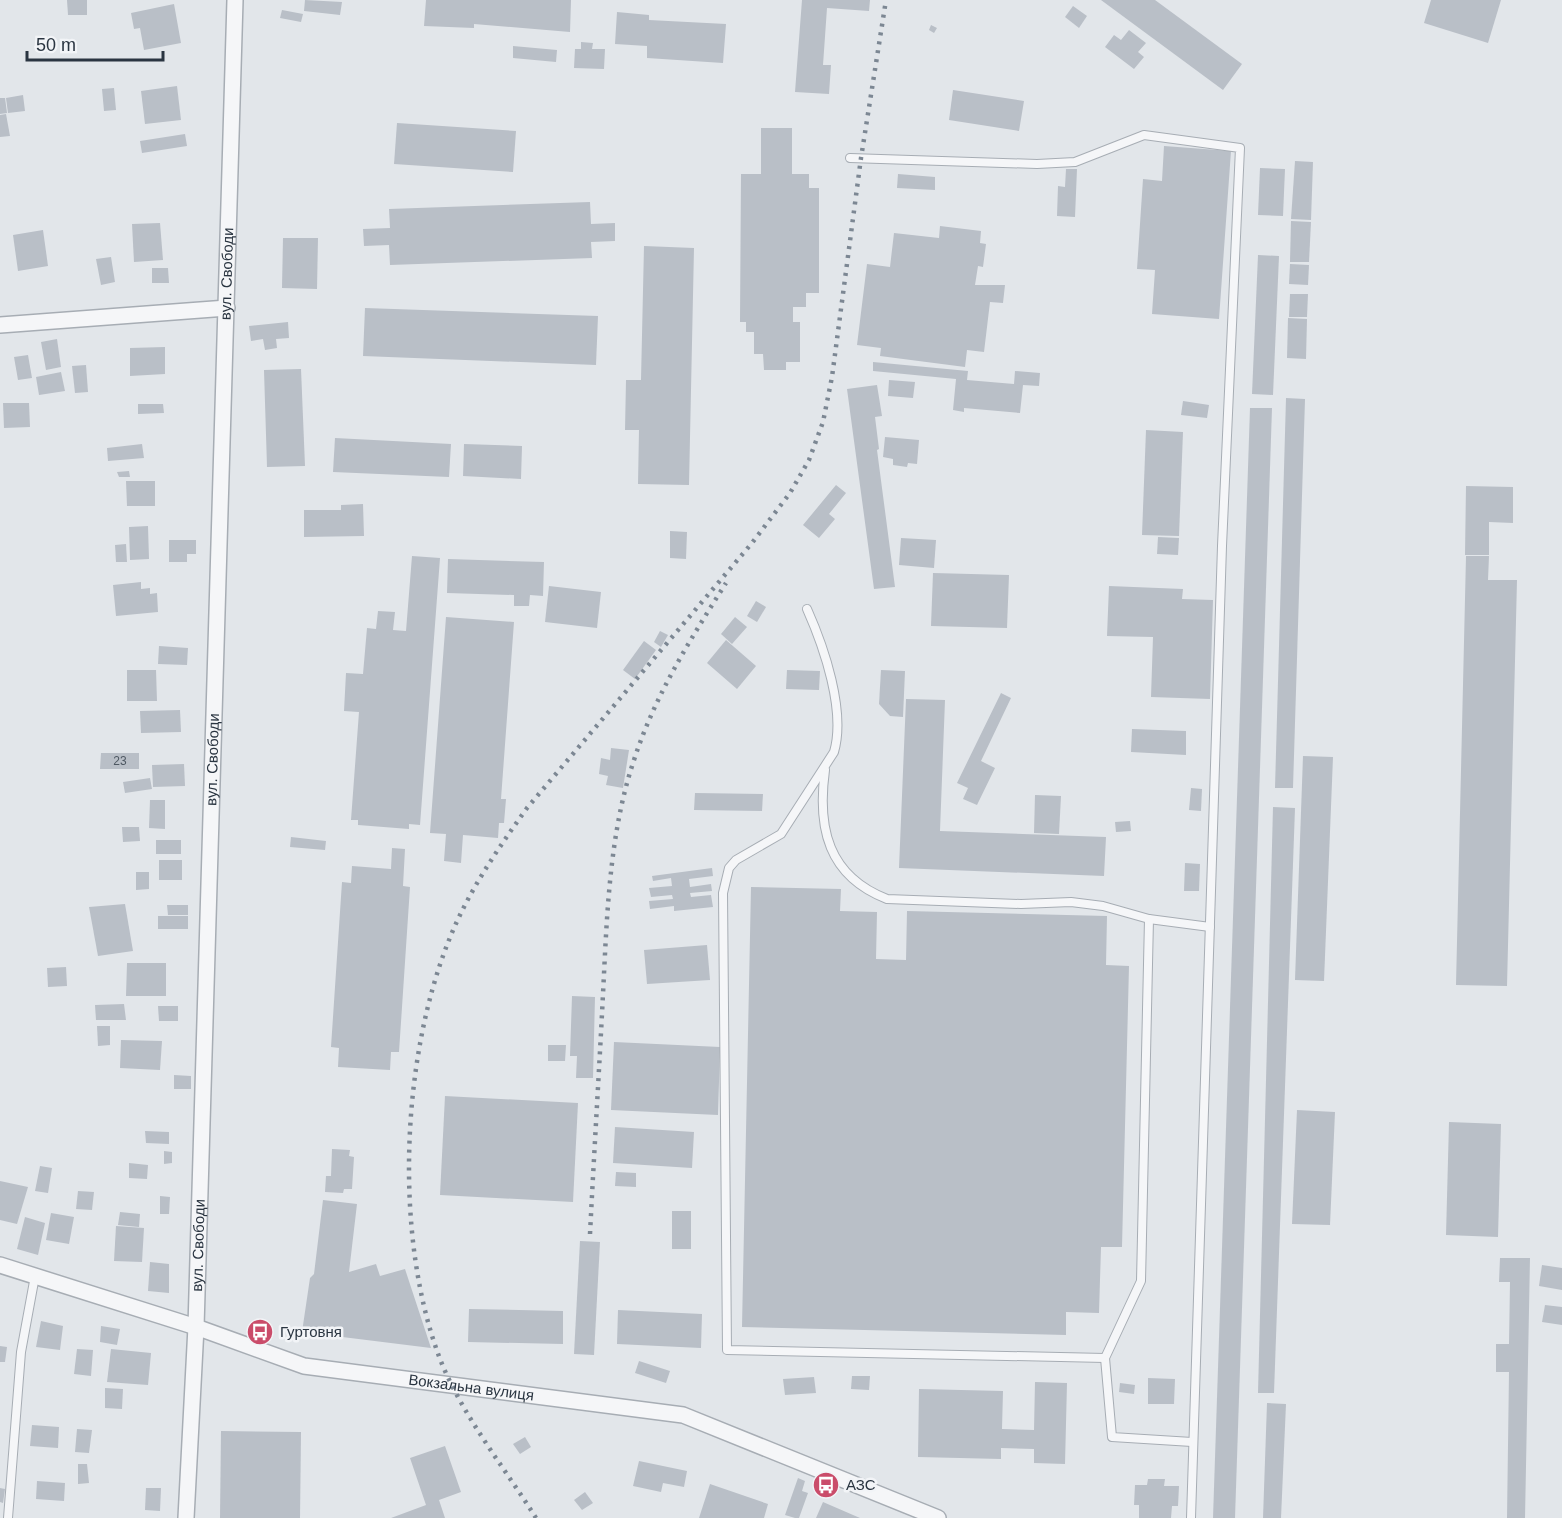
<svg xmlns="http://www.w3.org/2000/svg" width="1562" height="1518" viewBox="0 0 1562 1518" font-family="Helvetica,sans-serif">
	<rect width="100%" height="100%" fill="#e2e6ea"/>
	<g fill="#b9bfc7">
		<path d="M67,0h20v15h-19z"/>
		<path d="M305,0l37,2 -2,13 -36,-4z"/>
		<path d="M426,0h145l-1,32 -96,-8v4l-50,-2z"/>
		<path d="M802,0h68l-1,11 -42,-3 -4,57h8l-2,29 -34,-2z"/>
		<path d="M1101,0h54l87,64 -19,26z"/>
		<path d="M1431,0h70l-13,43 -64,-20z"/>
		<path d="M174,4l7,39 -37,7 -4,-22 -6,1 -3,-16z"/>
		<path d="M1073,6l14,10 -8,12 -14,-11z"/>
		<path d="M282,10l21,4 -2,8 -21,-4z"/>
		<path d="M617,12l32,3v5l77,4 -3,39 -76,-5v-12l-32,-2z"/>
		<path d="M931,25l6,3 -3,5 -5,-3z"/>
		<path d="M1129,30l17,13 -8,9 6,5 -10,12 -29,-22 9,-12 7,5z"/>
		<path d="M581,42l12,1 -1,6h13l-1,20 -30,-1 1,-19h6z"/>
		<path d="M513,46l44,4 -1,12 -43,-4z"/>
		<path d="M177,86l4,34 -36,4 -4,-33z"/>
		<path d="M114,88l2,22 -12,1 -2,-22z"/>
		<path d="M953,90l71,11 -5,30 -70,-11z"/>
		<path d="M23,95l2,16 -17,2 -2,-15z"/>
		<path d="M0,98h5l2,15 -7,1z"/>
		<path d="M6,114l4,22 -10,1v-22z"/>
		<path d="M397,123l119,8 -3,41 -119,-8z"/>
		<path d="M761,128h31v46h17v14h10v105h-13v14h-13v15h7v40h-14v8h-22l-1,-16h-9v-22h-8v-10h-6l1,-148h20z"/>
		<path d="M185,134l2,12 -45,7 -2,-12z"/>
		<path d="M1164,146l67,5 -12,168 -67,-5 3,-44 -18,-1 6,-90 19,2z"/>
		<path d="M1295,161l18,1 -2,58 -20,-1z"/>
		<path d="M1260,168l25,1 -2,47 -25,-1z"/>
		<path d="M1066,169h11l-2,48 -18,-1 1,-30 7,1z"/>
		<path d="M898,174l37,3v13l-38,-2z"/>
		<path d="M590,202l1,22 24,-1v18l-24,1 1,16 -202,7 -1,-20 -25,1 -1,-17 27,-1 -1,-19z"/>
		<path d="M1291,221l20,1 -2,40h-19z"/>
		<path d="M160,223l3,37 -29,2 -2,-38z"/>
		<path d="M940,226l41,5 -1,12 6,1 -3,23 -5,-1 -3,19h30l-2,18 -13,-1 -6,50 -17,-2 -2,17 -85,-11 1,-8 -24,-3 10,-81 23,3 4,-34 45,5z"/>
		<path d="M43,230l5,36 -30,5 -5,-36z"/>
		<path d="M283,238h35l-1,51 -35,-1z"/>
		<path d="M644,246l50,2 -5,237 -51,-1 1,-54h-14l1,-50h15z"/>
		<path d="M1258,255l21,1 -6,139 -21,-1z"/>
		<path d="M111,257l4,25 -14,3 -5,-26z"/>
		<path d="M1290,264l19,1 -1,20 -19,-1z"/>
		<path d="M152,268h16l1,15h-17z"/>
		<path d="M1290,294h18l-1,23h-18z"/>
		<path d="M365,308l233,8 -2,49 -233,-9z"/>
		<path d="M1288,318l19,1 -1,40 -19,-1z"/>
		<path d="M288,322l1,16 -13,1 1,9 -12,2 -2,-11 -12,2 -2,-15z"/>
		<path d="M57,339l4,28 -15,3 -5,-28z"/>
		<path d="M165,347v27l-35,2v-28z"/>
		<path d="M28,355l4,23 -14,2 -4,-23z"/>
		<path d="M873,362l95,9 -1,9 47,4 1,-13 25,2 -1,13 -16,-1 -3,28 -56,-5v4l-11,-2 3,-31 -83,-8z"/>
		<path d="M86,365l2,27 -13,1 -3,-27z"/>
		<path d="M301,369l4,97 -38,1 -3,-97z"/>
		<path d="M61,372l4,19 -26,4 -3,-18z"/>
		<path d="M889,380l26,2 -2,16 -25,-2z"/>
		<path d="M877,385l5,31 -7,1 4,32 -2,1 18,137 -21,2 -27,-200z"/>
		<path d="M1286,398l19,1 -12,389h-18z"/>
		<path d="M1183,401l26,4 -2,13 -26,-3z"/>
		<path d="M3,403h26l1,24 -26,1z"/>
		<path d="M138,404h25l1,9 -26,1z"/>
		<path d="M1250,408h22l-37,1110h-22z"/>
		<path d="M1146,430l37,2 -4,104 -37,-1z"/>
		<path d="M885,437l34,3 -2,24 -9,-1 -1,4 -14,-2v-6l-10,-2z"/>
		<path d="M335,438l116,6 -2,33 -116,-5z"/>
		<path d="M142,444l2,14 -36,3 -1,-13z"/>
		<path d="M464,444l58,2 -1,33 -58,-3z"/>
		<path d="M129,471l1,6h-11l-2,-5z"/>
		<path d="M126,481h29v25h-28z"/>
		<path d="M836,485l10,8 -17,21 6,5 -16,19 -16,-13z"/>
		<path d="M1466,486l47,1v36l-24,-1v33h-24z"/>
		<path d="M363,504l1,32 -60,1v-27h37v-5z"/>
		<path d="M148,526l1,33 -19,1 -1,-33z"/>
		<path d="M670,531l17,1 -1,27 -16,-1z"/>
		<path d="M1158,537l21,1 -1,17 -21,-1z"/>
		<path d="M901,538l35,2 -2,28 -35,-3z"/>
		<path d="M169,540h27v14h-9v8h-18z"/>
		<path d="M126,544l1,18h-11l-1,-17z"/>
		<path d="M412,556l28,2 -20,267 -11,-1v5l-51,-4v-5h-7l8,-108 -15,-1 2,-38 17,1 4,-46 9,1 2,-18 17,1 -2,18 13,1z"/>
		<path d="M1466,556h23l-1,24h29l-10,406 -51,-1z"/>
		<path d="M448,559l96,3 -1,34 -13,-1 -1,11h-15v-11l-67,-2z"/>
		<path d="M933,573l76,2 -2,53 -76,-2z"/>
		<path d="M141,582v7l9,-1v6l7,-1 1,19 -42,4 -3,-31z"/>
		<path d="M549,586l52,6 -4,36 -52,-6z"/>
		<path d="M1109,586l74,3 -1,10 31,1 -3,99 -59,-2 2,-60 -46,-1z"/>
		<path d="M756,601l10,6 -9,15 -10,-6z"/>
		<path d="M446,617l68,5 -13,177h5l-2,24h-5l-1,15 -35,-3 -2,28 -17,-2 2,-27 -16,-1z"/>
		<path d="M735,617l12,10 -15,17 -11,-10z"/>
		<path d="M660,631l8,4 -7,12 -7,-5z"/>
		<path d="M726,640l30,26 -19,23 -30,-26z"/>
		<path d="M644,641l12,9 -21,29 -12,-9z"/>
		<path d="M159,646l29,2 -1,17 -29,-1z"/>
		<path d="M127,670h29l1,31h-30z"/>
		<path d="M787,670l33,1 -1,19 -33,-1z"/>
		<path d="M881,670l24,1 -2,46 -13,-1 -11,-12z"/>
		<path d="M1001,693l10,5 -30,63 14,7 -18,37 -14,-6 5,-11 -11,-5z"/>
		<path d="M906,699l39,1 -5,131 166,6 -2,39 -205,-8z"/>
		<path d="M180,710l1,22 -40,1 -1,-22z"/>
		<path d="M1132,729l54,2v24l-55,-3z"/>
		<path d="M611,748l18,2 -6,38 -17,-3 2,-9 -9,-2 2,-16 9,2z"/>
		<path d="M101,753h38v16h-39z"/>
		<path d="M1303,756l30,1 -9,224 -29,-1z"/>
		<path d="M184,764l1,22 -32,1 -1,-22z"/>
		<path d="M150,778l2,11 -27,4 -2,-11z"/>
		<path d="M1191,788l11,1 -1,22 -12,-1z"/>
		<path d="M695,793l68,1 -1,17 -68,-1z"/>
		<path d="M1035,795l26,1 -2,38 -25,-1z"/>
		<path d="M150,800h15v29l-16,-1z"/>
		<path d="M1273,807l22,1 -21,585h-16z"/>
		<path d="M1130,821l1,10 -15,1 -1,-10z"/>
		<path d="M122,827h17l1,14 -17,1z"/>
		<path d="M291,837l35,4 -1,9 -35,-3z"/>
		<rect x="156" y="840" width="25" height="14"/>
		<path d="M392,848l13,1 -2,37 7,1 -11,165h-8l-1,18 -52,-3 1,-19 -8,-1 11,-165 9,1 1,-17 39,3z"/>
		<rect x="159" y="860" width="23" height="20"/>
		<path d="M1185,863l15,1 -1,27h-15z"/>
		<path d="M712,868l1,8 -24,3 1,8 21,-3 1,7 -22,2 1,4 20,-2 2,12 -39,4v-5l-24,3 -1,-8 24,-2 -1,-4 -21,2 -2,-9 23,-2 -1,-8 -18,3 -1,-5z"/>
		<path d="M136,872h13v17l-13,1z"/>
		<path d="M751,887l90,2 -1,22 37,1 -1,47 30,1 1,-49 200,5 -1,49 23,1 -7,281h-21l-2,66 -33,-1v23l-324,-8z"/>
		<path d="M125,904l8,47 -35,5 -9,-49z"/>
		<path d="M167,905h21v10h-20z"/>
		<rect x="158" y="916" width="30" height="13"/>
		<path d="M707,945l3,35 -63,4 -3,-34z"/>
		<path d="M127,963h39v33h-40z"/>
		<path d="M66,967l1,19 -19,1 -1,-19z"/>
		<path d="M572,996l23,1 -2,81h-17l1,-22h-7z"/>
		<path d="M124,1004l2,16h-30l-1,-15z"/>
		<path d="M158,1006h20v15h-19z"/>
		<path d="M97,1026h13v19l-12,1z"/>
		<path d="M121,1040l41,1 -2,29 -40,-2z"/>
		<path d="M614,1042l106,5 -2,68 -107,-5z"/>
		<path d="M548,1045h18l-1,16h-17z"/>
		<path d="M174,1075l17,1v13h-17z"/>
		<path d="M445,1096l133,7 -5,99 -133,-7z"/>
		<path d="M1297,1110l38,2 -5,113 -38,-1z"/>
		<path d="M1449,1122l52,2 -3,113 -52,-2z"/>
		<path d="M615,1127l79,5 -2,36 -79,-5z"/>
		<path d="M145,1131l24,1v12l-23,-1z"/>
		<path d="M332,1149l18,1 -1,6 5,1 -2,32h-8l-1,4 -18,-1 1,-16h5z"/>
		<path d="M164,1151l8,1v11l-8,1z"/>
		<path d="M129,1163l19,2 -1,14 -18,-1z"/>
		<path d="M40,1166l12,2 -4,25 -13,-2z"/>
		<path d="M616,1172l20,1v14l-21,-1z"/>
		<path d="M0,1181l28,6 -11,37 -17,-4z"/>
		<path d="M78,1191l16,1 -2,18 -16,-1z"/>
		<path d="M160,1196l10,1 -1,17h-9z"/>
		<path d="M323,1200l34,4 -8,68 27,-8 4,12 25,-7 26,79 -129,-16 8,-54 4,-4z"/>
		<rect x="672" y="1211" width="19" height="38"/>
		<path d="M120,1212l20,2 -1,13 -21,-2z"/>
		<path d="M51,1213l23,4 -5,27 -23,-4z"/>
		<path d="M25,1217l20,6 -7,32 -21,-6z"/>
		<path d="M116,1226l28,2 -2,34 -28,-1z"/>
		<path d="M580,1241l20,1 -6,113 -20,-1z"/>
		<path d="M1500,1258h30l-5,260h-18l2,-146h-13v-28h13l1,-62h-11z"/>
		<path d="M150,1262l19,2v29l-21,-2z"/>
		<path d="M1542,1265l20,3v22l-23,-4z"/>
		<path d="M1545,1305l17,2v18l-20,-3z"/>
		<path d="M469,1309l94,2v33l-95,-2z"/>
		<path d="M618,1310l84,4 -1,34 -84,-4z"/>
		<path d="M41,1321l22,5 -3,24 -24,-3z"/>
		<path d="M101,1326l19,3 -3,16 -17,-3z"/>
		<path d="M0,1346l7,1 -2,15h-5z"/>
		<path d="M77,1349l16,1 -2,26 -17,-2z"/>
		<path d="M111,1349l40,4 -3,32 -41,-3z"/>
		<path d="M639,1361l31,10 -4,12 -31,-10z"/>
		<path d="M852,1376h18l-1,14 -18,-1z"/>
		<path d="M814,1377l2,16 -31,2 -2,-16z"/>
		<path d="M1148,1378l27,1 -1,25h-26z"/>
		<path d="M1035,1382l32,1 -2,81 -31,-1v-14l-33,-1v11l-83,-2 1,-68 84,2 -1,38 32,1z"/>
		<path d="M1120,1383l15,2 -1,9 -15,-2z"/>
		<path d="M105,1388l18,1 -1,20 -17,-1z"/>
		<path d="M1267,1403l19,1 -5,114h-18z"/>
		<path d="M32,1425l27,2 -1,21 -28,-2z"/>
		<path d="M77,1429l15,1 -3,23 -14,-1z"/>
		<path d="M221,1431l80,1 -1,86h-80z"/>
		<path d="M525,1437l6,10 -11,7 -7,-10z"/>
		<path d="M445,1446l16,46 -22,8 6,18h-54l35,-13 -16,-47z"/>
		<path d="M639,1461l48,10 -3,16 -21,-4 -2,9 -28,-6z"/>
		<path d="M78,1464h9l2,19 -11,1z"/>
		<path d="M798,1478l7,3 -3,10 6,2 -9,25h-4l-10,-3z"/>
		<path d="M1148,1479h17l-1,7h15l-1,20h-6l-1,12h-32v-13h-5l1,-20h12z"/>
		<path d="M37,1481l28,2 -1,18 -28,-2z"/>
		<path d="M710,1484l58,20 -4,14h-65z"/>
		<path d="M0,1488l5,1 -2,14 -3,-1z"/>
		<path d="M146,1488h15l-1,23 -15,-1z"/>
		<path d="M585,1492l8,11 -11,7 -8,-10z"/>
		<path d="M823,1502l37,16h-44z"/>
	</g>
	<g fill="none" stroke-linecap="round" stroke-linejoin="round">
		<defs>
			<g id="lane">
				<path d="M850,158l187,6 38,-2 69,-27 96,13 -18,398 -31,972"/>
				<path d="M807,609c17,38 39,102 27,143l-53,82 -45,26 -7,8 -6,25 4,457 378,8"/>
				<path d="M825,770c-8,58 3,106 62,129l134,5 50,-2 32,4 46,13 -8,362 -36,77 7,79 80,5"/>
				<path d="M1149,919l61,8"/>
				<path d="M8,1518l13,-166 14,-76"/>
			</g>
			<g id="street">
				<path d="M0,325l227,-17"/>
				<path id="s1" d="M0,1265l196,62 108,39 379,49 255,103"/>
				<path id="s2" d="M186,1518l10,-191 39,-1327"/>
			</g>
		</defs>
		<use href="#lane" stroke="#a7adb4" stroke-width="10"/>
		<use href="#street" stroke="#a7adb4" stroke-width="18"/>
		<use href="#lane" stroke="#f5f6f8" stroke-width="8"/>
		<use href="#street" stroke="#f5f6f8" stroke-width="15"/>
		<g stroke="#7c8793" stroke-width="4.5" stroke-dasharray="3 6" stroke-linecap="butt">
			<path d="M590,1234c4,-80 9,-160 13,-240 4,-78 6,-160 31,-234 21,-65 56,-120 92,-177"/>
			<path d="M536,1518c-32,-51 -74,-103 -96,-159 -46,-121 -39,-299 9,-419 19,-48 48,-90 78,-132l225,-265 38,-50 19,-33 14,-38 9,-45 29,-219 25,-158"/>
		</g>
	</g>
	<defs>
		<symbol id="bus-disc" viewBox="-11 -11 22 22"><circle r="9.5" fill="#ca4c6a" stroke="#f2f4f7"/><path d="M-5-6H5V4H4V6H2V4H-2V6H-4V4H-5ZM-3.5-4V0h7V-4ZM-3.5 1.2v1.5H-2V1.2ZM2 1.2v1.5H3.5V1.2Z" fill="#fff"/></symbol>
	</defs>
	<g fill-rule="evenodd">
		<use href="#bus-disc" x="245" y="1317" width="30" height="30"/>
		<use href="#bus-disc" x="811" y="1470" width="30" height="30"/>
	</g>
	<g text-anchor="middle" stroke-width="5" stroke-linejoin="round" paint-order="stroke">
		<g font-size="12" fill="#4e5862">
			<text x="120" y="765">23</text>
		</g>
		<g font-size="15" fill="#2a3541" stroke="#f2f4f7">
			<text dy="5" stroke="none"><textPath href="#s2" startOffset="1245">вул. Свободи</textPath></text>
			<text dy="5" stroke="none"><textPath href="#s2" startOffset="759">вул. Свободи</textPath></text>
			<text dy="5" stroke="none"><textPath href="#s2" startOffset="273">вул. Свободи</textPath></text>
			<text dy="5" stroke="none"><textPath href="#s1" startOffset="489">Вокзальна вулиця</textPath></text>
		</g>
		<g font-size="15" fill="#2a3541" stroke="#f2f4f7" text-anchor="start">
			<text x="280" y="1337">Гуртовня</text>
			<text x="846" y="1490">АЗС</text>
		</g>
	</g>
	<path d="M27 51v9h136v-9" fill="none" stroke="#2a3541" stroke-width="3"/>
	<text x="36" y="51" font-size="18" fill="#2a3541" stroke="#f2f4f7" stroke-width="4.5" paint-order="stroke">50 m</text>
</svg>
